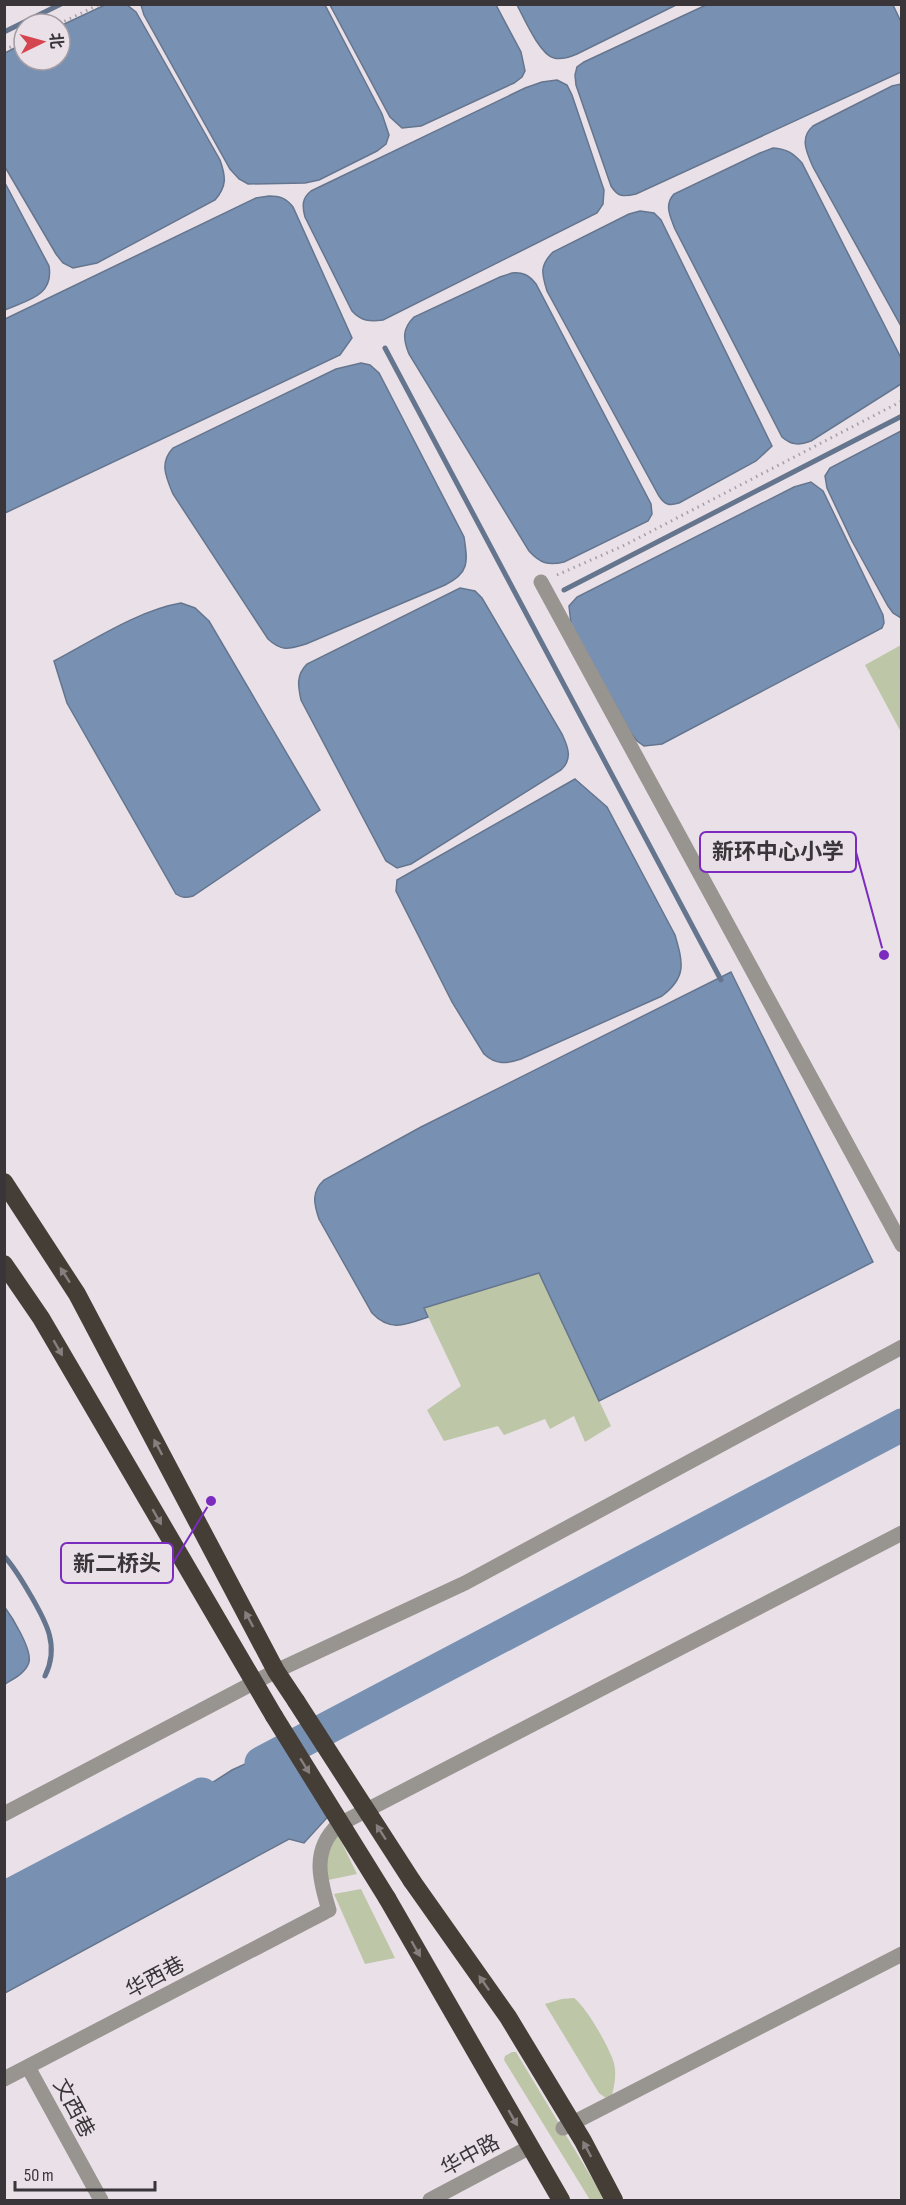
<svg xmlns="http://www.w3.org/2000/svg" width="906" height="2205" viewBox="0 0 906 2205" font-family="'Sofia Sans Condensed','Noto Sans SC',sans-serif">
	<rect width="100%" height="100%" fill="#e9e0e8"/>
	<g fill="#bdc6a7">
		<path d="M901,645v87l-36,-67z"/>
		<path d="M539,1273l72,153 -26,16 -11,-26 -24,13 -5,-10 -41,16 -6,-9 -54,15 -17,-31 34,-24 -37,-78z"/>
		<path d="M338,1835l19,39 -29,6 -2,-24z"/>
		<path d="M361,1889l34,69 -30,6 -31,-70z"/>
		<path d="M574,1998c13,10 35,49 40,65 3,13 0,26 -4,38l-11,-8 -54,-89 17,-5z"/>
		<path d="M512,2052h4l89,148h-15l-86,-140 1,-4z"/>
	</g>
	<g fill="#7891b3" stroke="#65758e" stroke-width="1.5">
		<path d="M107,4l20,1 9,7 84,148c6,17 7,26 -5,40l-118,63 -24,5 -10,-5 -7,-9 -51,-87v-114l19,-10v17h36v-34z"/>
		<path d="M141,5h184l57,109 7,21 -3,9 -9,7 -58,29 -14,3 -57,1 -9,-5 -9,-10 -86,-154z"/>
		<path d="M330,5h166l25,47 4,19 -3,6 -8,6 -93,43 -19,2 -12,-11z"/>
		<path d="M517,5h159l-99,49c-7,3 -15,6 -23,4 -14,-3 -30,-40 -37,-53z"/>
		<path d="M706,5h187l8,17v50l-265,122c-13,3 -18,3 -25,-8l-35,-101 -1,-10 2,-8 7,-5z"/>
		<path d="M557,80l10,5 5,10 32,95 -1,14 -6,9 -214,107c-13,2 -22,1 -31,-9l-47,-94c-3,-11 -3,-19 6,-26l214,-103 17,-6z"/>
		<path d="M901,84h1l-1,242 -88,-159c-6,-14 -14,-29 0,-41l79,-40z"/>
		<path d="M773,148c14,1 20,5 29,15l99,195v26l-90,57c-11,4 -19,5 -29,-4l-107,-208c-5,-13 -11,-24 -1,-35l86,-41z"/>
		<path d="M5,183l44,83c5,30 -22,34 -44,44z"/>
		<path d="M269,196c11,0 17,2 24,11l59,131 -12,17 -335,158v-194l251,-121z"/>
		<path d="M640,211l14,2 7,7 111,226 -16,15 -77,42c-10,3 -14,2 -20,-7l-112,-205c-5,-17 -8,-25 6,-39l76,-38z"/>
		<path d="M512,273c11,-1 17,2 24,11l115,220 1,10 -4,7 -84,41c-16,4 -24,1 -35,-11l-120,-197c-6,-15 -7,-25 5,-37l86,-40z"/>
		<path d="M361,363l9,2 9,8 85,164c4,26 5,36 -19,48l-139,59c-17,5 -24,8 -38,-5l-95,-145c-7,-17 -14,-31 0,-46l163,-79z"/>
		<path d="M901,431l1,187h-1l-8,-5 -5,-7 -36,-65 -25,-53 -2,-12 5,-8z"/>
		<path d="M811,482l12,9 60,124 1,8 -2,5 -220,116 -18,2 -7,-5 -6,-8 -60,-109 -2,-18 8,-9 217,-110z"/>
		<path d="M460,588l15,3 7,7 80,136c6,13 11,25 -1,36l-150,94 -14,4 -11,-7 -85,-161c-3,-14 -5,-25 6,-36z"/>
		<path d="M181,603l14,5 14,13 111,189 -127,86c-7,2 -11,2 -17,-2l-109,-191 -13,-42c38,-20 85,-51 127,-58z"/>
		<path d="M575,779l32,28 68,128c8,28 12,42 -13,61l-141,63c-15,5 -25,6 -37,-5l-32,-52 -56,-111 1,-11z"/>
		<path d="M731,972l142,290 -274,139 -60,-128 -115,35 4,9c-23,8 -38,15 -56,-4l-53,-94c-5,-15 -8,-27 5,-39l97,-53z"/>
		<path d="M4,1606c8,11 28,43 25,56 -3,11 -16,17 -24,22z"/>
		<path d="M293,1742l42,67 -31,34 -15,-4 -284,154v-97l99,-52h12l116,-74z"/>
	</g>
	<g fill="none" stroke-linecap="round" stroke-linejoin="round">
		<g stroke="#65758e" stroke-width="5">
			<path d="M4,32l57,-28"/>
			<path d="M385,348l336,632"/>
			<path d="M564,590l338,-174"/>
			<path d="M4,1556c11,12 19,26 27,40 15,26 29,50 14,80"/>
		</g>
		<g stroke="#7891b3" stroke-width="33">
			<path d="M261,1763l641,-338"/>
			<path d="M4,1898l198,-104"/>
		</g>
		<g stroke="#a7a0a6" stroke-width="3" stroke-dasharray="1.5 4.5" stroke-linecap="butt">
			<path d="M59,24l41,-20"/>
			<path d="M4,50l20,-9"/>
			<path d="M557,575l68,-30 277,-144"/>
		</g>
		<g stroke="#989490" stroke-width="15">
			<path d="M541,582l361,663"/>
			<path d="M4,1814l272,-143 189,-88 437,-236"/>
			<path d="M329,1910c-10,-32 -17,-60 9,-85l564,-292"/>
			<path d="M28,2067l73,133"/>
			<path d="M4,2079l321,-167"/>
			<path d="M563,2128l339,-174"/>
			<path d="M430,2200l100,-53"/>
		</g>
		<g stroke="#453e37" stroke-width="18">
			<path d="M4,1182l73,112 199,377 20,30"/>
			<path d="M4,1264l37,54 233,398"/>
			<path d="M412,1881l96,136 75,124 31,59"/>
			<path d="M387,1898l174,302"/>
		</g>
		<g stroke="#453e37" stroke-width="18">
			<path d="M296,1701l116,180"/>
			<path d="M274,1716l113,182"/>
		</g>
	</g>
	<defs><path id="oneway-solid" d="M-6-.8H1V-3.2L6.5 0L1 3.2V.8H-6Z" transform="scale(1.5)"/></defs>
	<g fill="#877f7e">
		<use href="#oneway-solid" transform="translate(65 1275) rotate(-123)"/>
		<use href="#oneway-solid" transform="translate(58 1348) rotate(60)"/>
		<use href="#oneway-solid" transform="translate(158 1447) rotate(-118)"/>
		<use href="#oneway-solid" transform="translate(157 1517) rotate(60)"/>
		<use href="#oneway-solid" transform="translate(249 1619) rotate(-118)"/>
		<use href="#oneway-solid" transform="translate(305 1766) rotate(58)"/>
		<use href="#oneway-solid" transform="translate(381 1832) rotate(-123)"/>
		<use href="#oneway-solid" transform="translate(416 1949) rotate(60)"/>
		<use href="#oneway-solid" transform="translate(484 1983) rotate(-125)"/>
		<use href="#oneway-solid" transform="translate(513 2118) rotate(60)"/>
		<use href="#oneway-solid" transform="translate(587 2149) rotate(-118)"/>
	</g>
	<g text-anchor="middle" stroke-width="6" stroke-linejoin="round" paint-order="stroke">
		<g font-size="21" fill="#393538" stroke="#e9e0e8">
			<text transform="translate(155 1977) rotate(-28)" y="7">华西巷</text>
			<text transform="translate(74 2108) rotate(62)" y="7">文西巷</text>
			<text transform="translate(470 2155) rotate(-28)" y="7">华中路</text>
		</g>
	</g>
	<path fill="none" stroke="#7b2cbf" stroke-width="2" d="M884 955L856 852M211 1501L173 1563"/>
	<g fill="#7b2cbf" stroke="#e9e0e8" stroke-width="2">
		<circle cx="884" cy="955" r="6"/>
		<circle cx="211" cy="1501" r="6"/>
	</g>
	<g fill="#e9e0e8" stroke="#7b2cbf" stroke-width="2">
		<rect x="700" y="832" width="156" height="40" rx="6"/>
		<rect x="61" y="1543" width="112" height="40" rx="6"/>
	</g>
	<g font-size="22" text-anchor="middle" font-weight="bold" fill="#393538">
		<text x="778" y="859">新环中心小学</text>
		<text x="117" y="1571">新二桥头</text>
	</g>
	<rect width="906" height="2205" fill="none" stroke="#393538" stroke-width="12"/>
	<g transform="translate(42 42) rotate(85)"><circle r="28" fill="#e9e0e8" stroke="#a39ca2" stroke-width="1.5"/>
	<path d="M0-4.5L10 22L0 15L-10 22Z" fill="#d54550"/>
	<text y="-9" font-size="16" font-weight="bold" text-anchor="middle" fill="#393538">北</text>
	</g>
	<path d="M15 2181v9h140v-9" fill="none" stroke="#393538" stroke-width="3"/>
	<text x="24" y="2181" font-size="18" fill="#393538" stroke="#e9e0e8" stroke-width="4.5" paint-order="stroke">50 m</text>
</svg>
